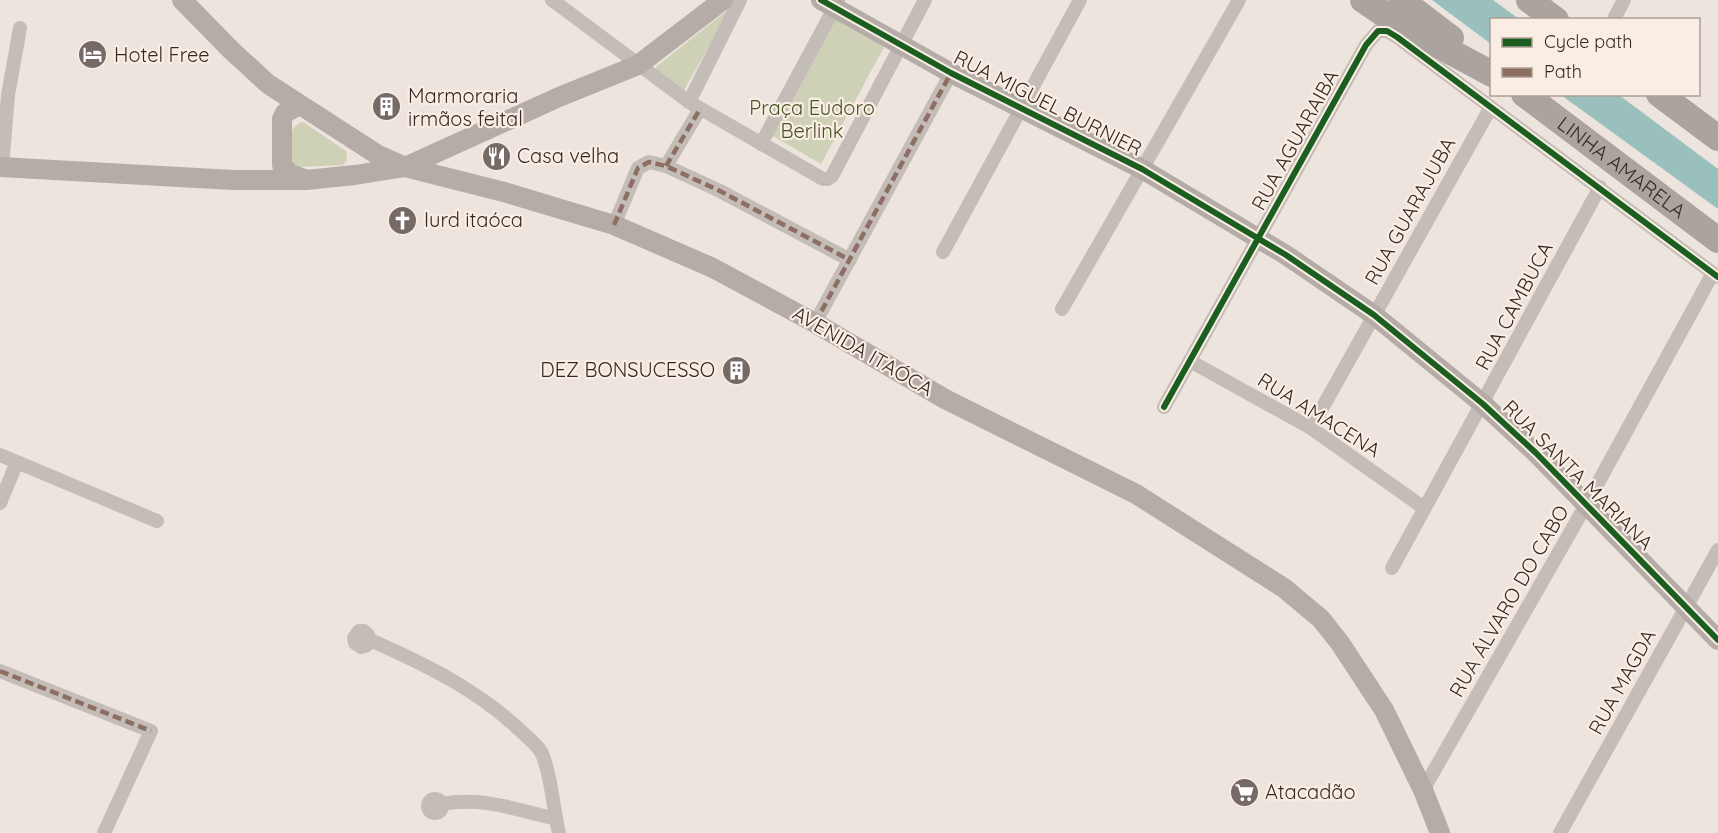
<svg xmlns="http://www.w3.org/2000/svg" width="1718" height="833" viewBox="0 0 1718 833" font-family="Quicksand,sans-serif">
	<rect width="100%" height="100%" fill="#ece4dd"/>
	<g fill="#ced1b6">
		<path d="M729,9l1,1 -46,80 -30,-19 3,-5z"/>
		<path d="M834,20h4l46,27 -63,117 -48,-28z"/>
		<path d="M303,122l43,29 1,9 -4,5 -44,2 -6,-3c-5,-14 -7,-38 10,-42z"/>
	</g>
	<g fill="#99c0bd">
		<path d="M1432,0h61l26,19 -27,1 -1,24z"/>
		<path d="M1561,95h58l99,74v40z"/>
	</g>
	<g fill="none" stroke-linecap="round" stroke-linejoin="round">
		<g stroke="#c4bcb7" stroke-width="14">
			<path d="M552,0l137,102 134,77h5l4,-3 93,-176"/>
			<path d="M1615,17l9,-17"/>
			<path d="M689,102l51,-102"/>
			<path d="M761,144l77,-143"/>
			<path d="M666,166l34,-57"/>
			<path d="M2,167l6,-72 12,-67"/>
			<path d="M614,225l24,-57 11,-6 17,4 54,25 130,69"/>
			<path d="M943,252l137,-252"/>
			<path d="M1062,309l177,-309"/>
			<path d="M815,323l136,-250"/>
			<path d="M1190,361l121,67 113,80"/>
			<path d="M1164,407l202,-362 12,-14h9l10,6 321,240"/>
			<path d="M1311,428l180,-321"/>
			<path d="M0,455l157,66"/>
			<path d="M0,503l17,-41"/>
			<path d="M1392,568l208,-381"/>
			<path d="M370,640l-3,5 -6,2 -6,-4 -1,-5 5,-7h5l4,4 2,5c55,24 108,50 152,92 7,7 18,15 21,24 9,24 10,52 16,77"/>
			<path d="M0,671l151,60 -47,102"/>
			<path d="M1423,790l164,-287 126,-230"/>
			<circle cx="435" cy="806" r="7"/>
			<path d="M442,804c41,-8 74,6 114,15"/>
			<path d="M1560,833l158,-283"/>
		</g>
		<g stroke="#b5aca7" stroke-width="20">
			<path d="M182,0l49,50 37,34 110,71 27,12 99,25 110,33 99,43 102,55 130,76 191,95 148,94 37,31 19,24 44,67 39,80 17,43"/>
			<path d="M821,0l130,73 191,96 144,86 88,60 109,89 53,49 182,187"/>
			<path d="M299,105l-14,8 -3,6v46l8,9 14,5"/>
			<path d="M0,167l233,13h73l49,-5 50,-8 154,-70 79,-32 85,-65"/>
		</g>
		<g stroke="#aba39d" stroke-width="26">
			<path d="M1363,0l34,23 95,51"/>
			<path d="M1401,0l50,38"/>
			<path d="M1529,0l27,20"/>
			<path id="s1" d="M1524,94l194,146"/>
			<path d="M1659,94l59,44"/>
		</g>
		<g stroke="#8d6e63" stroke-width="4.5" stroke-dasharray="9 4.5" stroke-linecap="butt">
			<path d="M666,166l34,-57"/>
			<path d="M614,225l24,-57 11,-6 17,4 54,25 130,69"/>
			<path d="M815,323l136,-250"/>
			<path d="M0,671l151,60"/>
		</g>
		<defs>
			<g id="cycleway">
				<path d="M821,0l130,73 191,96 144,86 88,60 109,89 53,49 182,187"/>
				<path d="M1164,407l202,-362 12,-14h9l10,6 321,240"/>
			</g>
		</defs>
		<use href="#cycleway" stroke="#faeee4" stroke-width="10"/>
		<use href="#cycleway" stroke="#1b5e20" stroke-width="6"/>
	</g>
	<defs>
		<symbol id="hotel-disc" viewBox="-11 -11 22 22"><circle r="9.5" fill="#756a65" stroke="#faeee4"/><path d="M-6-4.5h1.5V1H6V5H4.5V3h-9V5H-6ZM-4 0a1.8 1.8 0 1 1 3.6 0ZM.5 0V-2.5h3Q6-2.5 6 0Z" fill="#fff"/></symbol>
		<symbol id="building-disc" viewBox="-11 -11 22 22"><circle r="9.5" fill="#756a65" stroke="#faeee4"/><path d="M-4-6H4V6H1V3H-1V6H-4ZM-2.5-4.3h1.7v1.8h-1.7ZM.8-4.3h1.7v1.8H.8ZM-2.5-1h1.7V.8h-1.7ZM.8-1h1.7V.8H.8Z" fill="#fff"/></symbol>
		<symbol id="restaurant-disc" viewBox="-11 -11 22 22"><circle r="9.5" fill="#756a65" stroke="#faeee4"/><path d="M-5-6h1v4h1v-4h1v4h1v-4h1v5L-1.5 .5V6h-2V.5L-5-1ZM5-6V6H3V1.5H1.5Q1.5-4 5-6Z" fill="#fff"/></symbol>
		<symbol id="church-disc" viewBox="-11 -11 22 22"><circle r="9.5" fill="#756a65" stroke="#faeee4"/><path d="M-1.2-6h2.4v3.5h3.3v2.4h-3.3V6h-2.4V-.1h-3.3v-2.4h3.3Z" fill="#fff"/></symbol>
		<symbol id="supermarket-disc" viewBox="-11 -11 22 22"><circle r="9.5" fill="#756a65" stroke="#faeee4"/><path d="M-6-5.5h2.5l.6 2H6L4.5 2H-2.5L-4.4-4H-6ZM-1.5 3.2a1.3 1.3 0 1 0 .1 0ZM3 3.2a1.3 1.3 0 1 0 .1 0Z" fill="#fff"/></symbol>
	</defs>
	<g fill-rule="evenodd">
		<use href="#hotel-disc" x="76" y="38" width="33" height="33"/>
		<use href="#building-disc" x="370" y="90" width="33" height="33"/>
		<use href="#restaurant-disc" x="480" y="140" width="33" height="33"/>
		<use href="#church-disc" x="386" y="204" width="33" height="33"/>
		<use href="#building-disc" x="720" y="354" width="33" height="33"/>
		<use href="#supermarket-disc" x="1228" y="776" width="33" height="33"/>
	</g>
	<g text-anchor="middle" stroke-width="4.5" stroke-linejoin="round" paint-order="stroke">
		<g font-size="20" fill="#352925" stroke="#faeee4" text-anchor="start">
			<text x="114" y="62">Hotel Free</text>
			<text x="408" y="103">Marmoraria<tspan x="408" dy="23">irmãos feital</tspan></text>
			<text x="517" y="163">Casa velha</text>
			<text x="424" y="227">Iurd itaóca</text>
			<text x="715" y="377" text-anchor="end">DEZ BONSUCESSO</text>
			<text x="1265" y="799">Atacadão</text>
		</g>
		<g font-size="20" fill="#352925" stroke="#faeee4">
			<text transform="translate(1048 103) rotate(27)" y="7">RUA MIGUEL BURNIER</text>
			<text transform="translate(1295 140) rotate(-61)" y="7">RUA AGUARAIBA</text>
			<text dy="7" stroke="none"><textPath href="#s1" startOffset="122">LINHA AMARELA</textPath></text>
			<text transform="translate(1410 211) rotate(-61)" y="7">RUA GUARAJUBA</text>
			<text transform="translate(1514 306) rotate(-62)" y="7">RUA CAMBUCA</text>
			<text transform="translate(863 351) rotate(30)" y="7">AVENIDA ITAÓCA</text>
			<text transform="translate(1319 415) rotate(32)" y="7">RUA AMACENA</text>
			<text transform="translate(1578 475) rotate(45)" y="7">RUA SANTA MARIANA</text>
			<text transform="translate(1509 601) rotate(-60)" y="7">RUA ÁLVARO DO CABO</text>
			<text transform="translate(1622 682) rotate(-61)" y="7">RUA MAGDA</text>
		</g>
		<g font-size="20" fill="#465428" stroke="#faeee4">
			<text x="812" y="115">Praça Eudoro<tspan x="812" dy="23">Berlink</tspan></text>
		</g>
	</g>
	<rect x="1490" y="18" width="210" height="78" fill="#faeee4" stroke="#ab9f98" stroke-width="1.5"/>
	<rect x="1502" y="38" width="30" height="9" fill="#1b5e20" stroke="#ab9f98" stroke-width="1.5"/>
	<text x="1544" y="48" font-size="18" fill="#352925">Cycle path</text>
	<rect x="1502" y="68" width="30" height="9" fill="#8d6e63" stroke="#ab9f98" stroke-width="1.5"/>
	<text x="1544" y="78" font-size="18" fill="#352925">Path</text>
</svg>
